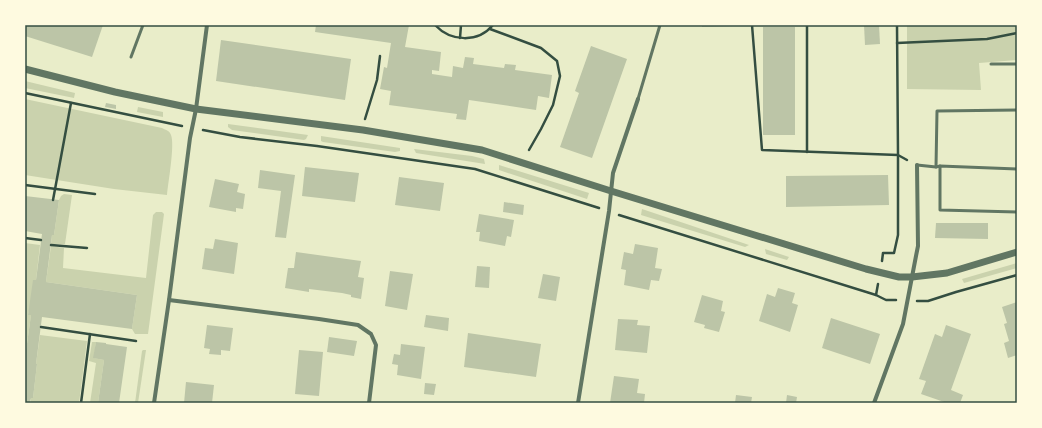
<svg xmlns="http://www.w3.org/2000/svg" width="1042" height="428" viewBox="0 0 1042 428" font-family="'Exo 2',sans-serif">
	<rect width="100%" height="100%" fill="#e9edc9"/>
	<g fill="#cad2ad">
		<path d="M907,25h110v35l-38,3 2,27 -74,-1z"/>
		<path d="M25,81l50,12 -1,5 -49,-10z"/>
		<path d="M25,99l137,29c4,2 8,3 9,7 4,10 -3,48 -4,60l-53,-6 -89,-14z"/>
		<path d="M138,107l25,5v5l-26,-5z"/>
		<path d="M228,124l80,11 -2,4 -2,1 -72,-10 -4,-3z"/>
		<path d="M321,136l79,12v3l-5,1 -72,-10 -2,-1z"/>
		<path d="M414,149l58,7 12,3 1,5 -69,-11z"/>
		<path d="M499,165l90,28 -2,6 -88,-29z"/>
		<path d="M64,194l8,1 -7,49h-14l1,-9h2l5,-35 2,-4z"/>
		<path d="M642,209l107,36 -4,2 -104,-32z"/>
		<path d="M156,212h6l2,2 -16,120h-13l-3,-5 5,-34 -91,-13 5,-36 13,2 -1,20 83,10 7,-63z"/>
		<path d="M25,243l15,2 -4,35 -8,35h3l-6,43z"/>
		<path d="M765,249l24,8 -2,3 -21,-6z"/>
		<path d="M1017,263v5l-53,15 -2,-4z"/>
		<path d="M40,335l47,6 -8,62 -48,-1v-4h2l4,-34h-1z"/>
		<path d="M92,342h4l-2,16 10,2 -6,43h-8l6,-40 -7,-2z"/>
		<path d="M143,350h3l-8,53h-3l7,-52z"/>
	</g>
	<g fill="#bcc5a7">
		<path d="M25,25h78l-11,32 -67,-21z"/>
		<path d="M316,25h93l-4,22 36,5 -2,19 -7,-1v4l20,3 1,-11 10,2 2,-11 9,1 -1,6 31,4 1,-4 11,1 -1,5 37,5 -3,23 -11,-2 -2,14 -67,-10 -3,20 -10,-1 1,-5 -68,-9 2,-14 -11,-2 4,-22 3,1 4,-25 -76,-11z"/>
		<path d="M702,25h31v1l-31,1z"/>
		<path d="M864,25h15l1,19 -15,1z"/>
		<rect x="763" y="27" width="32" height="108"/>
		<path d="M221,40l130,19 -6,41 -129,-19z"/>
		<path d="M591,46l36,13 -35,99 -32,-11 19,-54 -4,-2z"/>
		<path d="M106,103l10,2v4l-11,-2z"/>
		<path d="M305,167l54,6 -4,29 -53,-6z"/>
		<path d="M260,170l35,5 -9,63 -11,-1 6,-46 -23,-3z"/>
		<path d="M888,175l1,30 -103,2v-31z"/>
		<path d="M399,177l45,6 -4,28 -45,-6z"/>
		<path d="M215,179l24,5 -2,8 8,2 -2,15 -7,-1v4l-27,-5z"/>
		<path d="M25,196l34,4 -5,35h-2l-6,47 91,13 -5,34 -90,-12 -6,47h1l-4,34h-2l-1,5h-5v-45l6,-43h-3l5,-35h3l6,-46 -17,-3z"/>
		<path d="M504,202l20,3 -1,10 -20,-3z"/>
		<path d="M479,214l35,6 -3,17 -4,-1 -2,10 -26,-5 1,-9h-4z"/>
		<path d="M936,223h52v16l-53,-1z"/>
		<path d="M215,239l23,4 -4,31 -32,-5 3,-21 8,1z"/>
		<path d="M635,244l23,4 -3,20 7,1 -3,12 -8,-1 -2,10 -25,-5 2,-15 -5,-1 3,-17 9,2z"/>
		<path d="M296,252l65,9 -3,16 6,1 -3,21 -10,-2v-2l-9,-2 -33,-4v3l-24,-4 3,-20h6z"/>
		<path d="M477,266l13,1 -1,21 -14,-1z"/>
		<path d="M390,271l23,3 -6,36 -22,-4z"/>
		<path d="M543,274l17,3 -4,24 -18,-3z"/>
		<path d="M778,288l17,5 -3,10 6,2 -8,27 -31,-11 8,-27 8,3z"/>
		<path d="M702,295l21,6 -2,10 4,1 -6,20 -15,-4 1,-3 -11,-3z"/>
		<path d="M1017,302v53l-9,3 -4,-15 5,-2 -5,-17 3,-1 -5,-16z"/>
		<path d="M426,315l23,3 -1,13 -24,-4z"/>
		<path d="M831,318l49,16 -10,30 -48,-16z"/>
		<path d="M618,319l20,1 -1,5 13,1 -3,27 -32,-3z"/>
		<path d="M207,325l26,3 -3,23 -9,-1v5l-12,-1 1,-5 -6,-1z"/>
		<path d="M946,325l25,9 -20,56 12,5 -3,8h-13l-26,-9 5,-13 -7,-2 16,-45 7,3z"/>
		<path d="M468,333l73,11 -5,33 -72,-10z"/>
		<path d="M329,337l28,4 -3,15 -27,-4z"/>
		<path d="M96,342l10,1v1l21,3 -8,56h-21l6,-43 -11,-2z"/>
		<path d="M401,344l24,3 -4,32 -24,-4 1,-10 -6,-1 2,-10 6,1z"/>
		<path d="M299,350l24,2 -4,44 -24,-2z"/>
		<path d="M614,376l25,3 -2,14 8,1 -1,9h-34z"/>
		<path d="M186,382l28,3 -2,18h-28z"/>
		<path d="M425,383l11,1 -2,11 -10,-1z"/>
		<path d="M736,395l16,2 -1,6h-16z"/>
		<path d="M787,395l10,2 -1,6h-10z"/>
	</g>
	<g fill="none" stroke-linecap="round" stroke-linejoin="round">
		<g stroke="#344e41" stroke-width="2.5">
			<path d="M435,25c16,17 43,18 58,0"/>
			<path d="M752,25l10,125 136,5v80l-4,18h-11l-1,8"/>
			<path d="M807,25v127"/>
			<path d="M897,25l1,130 9,5"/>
			<path d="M490,29l51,19 16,13 3,15 -7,29 -12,24 -12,21"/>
			<path d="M460,38l1,-13"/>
			<path d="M897,43l90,-4 30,-6"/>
			<path d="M25,93l157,33"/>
			<path d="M365,119l12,-39 3,-24"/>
			<path d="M203,130l37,7 77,9 158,23 124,39"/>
			<path d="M25,185l70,9"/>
			<path d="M53,200l18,-97"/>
			<path d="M619,215l257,80 10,5h10"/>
			<path d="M25,238l16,2"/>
			<path d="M51,245l36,3"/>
			<path d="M876,295l2,-11"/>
			<path d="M917,301h11l28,-9 61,-17"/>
			<path d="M41,327l95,14"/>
			<path d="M81,403l9,-69"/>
		</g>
		<g stroke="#617663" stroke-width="3">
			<path d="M131,57l12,-32"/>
			<path d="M991,64h26"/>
			<path d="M638,99l22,-74"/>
			<path d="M917,165l19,2 4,-1 77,3"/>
			<path d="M940,166v44l77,2"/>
			<path d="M936,167l1,-56 80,-1"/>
		</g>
		<g stroke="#617663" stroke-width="4">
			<path d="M169,300l150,19 39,6 13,9 5,11 -7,58"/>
			<path d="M154,403l15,-103 21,-162 6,-29 11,-84"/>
			<path d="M578,403l31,-192 4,-38 25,-74"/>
			<path d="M874,403l29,-79 13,-68 2,-10 -1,-81"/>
		</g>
		<path stroke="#617663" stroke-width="7" d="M25,69l90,23 81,17 167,21 119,20 129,41 255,78 33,8h13l35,-4 70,-21"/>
	</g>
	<rect width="1042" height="428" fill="none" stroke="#fefae0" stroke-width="52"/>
	<rect x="26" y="26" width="990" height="376" fill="none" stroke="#344e41" stroke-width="1.5"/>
</svg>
